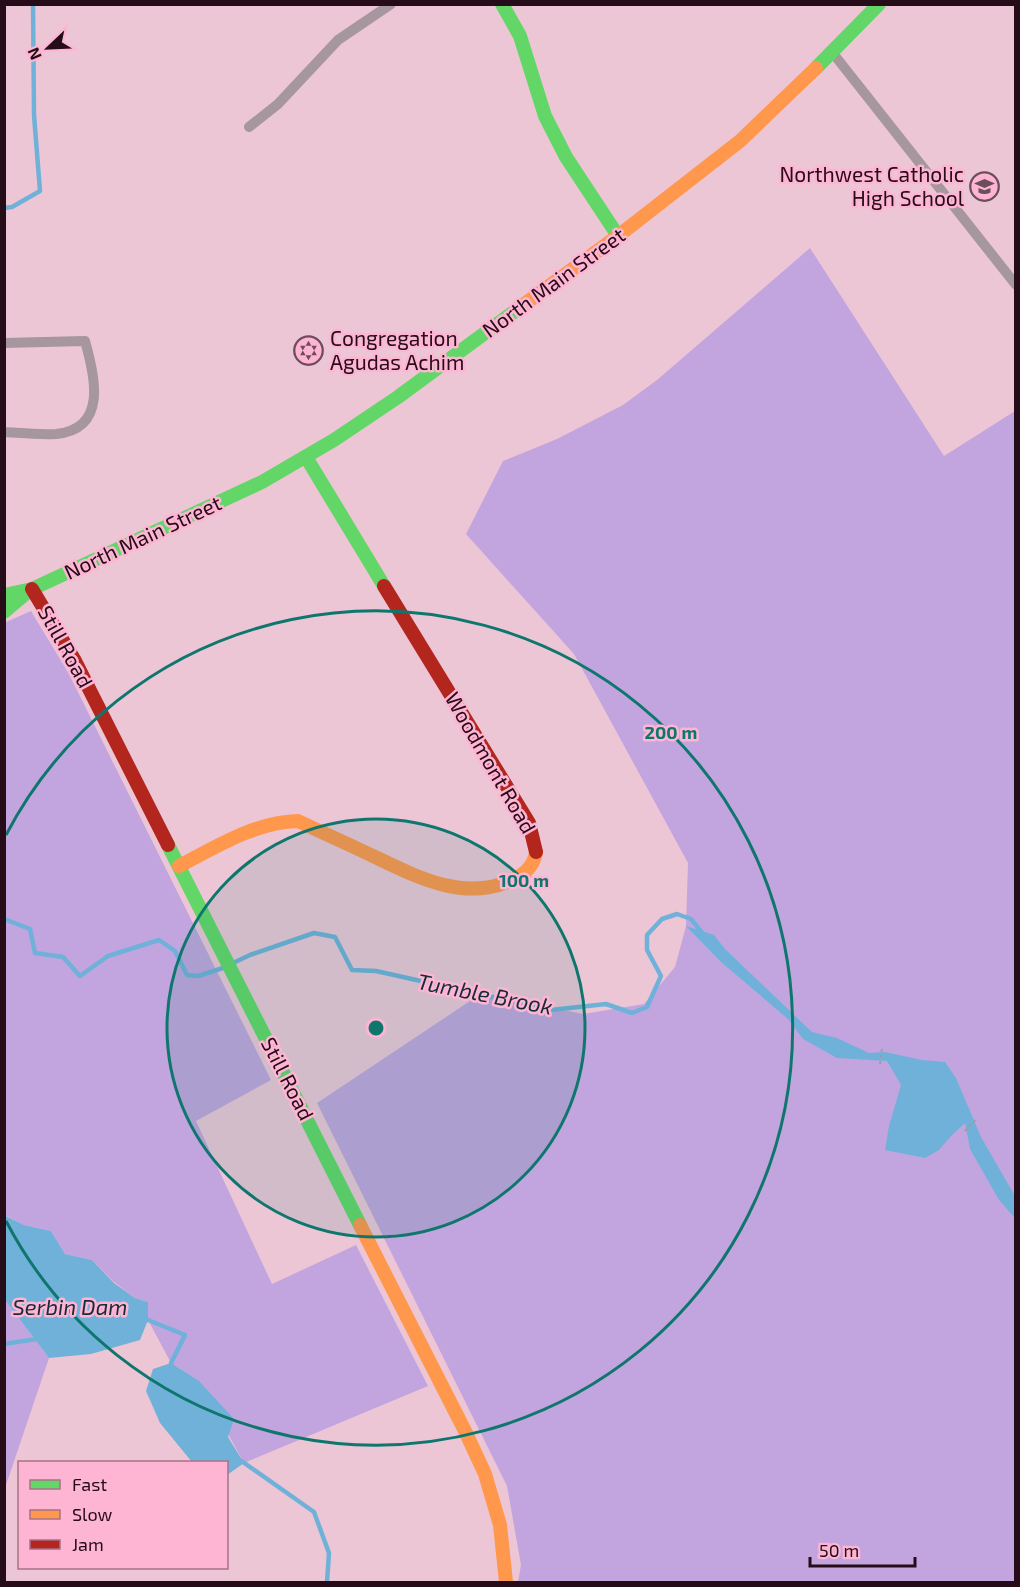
<svg xmlns="http://www.w3.org/2000/svg" width="1020" height="1587" viewBox="0 0 1020 1587" font-family="'Exo 2',sans-serif">
	<rect width="100%" height="100%" fill="#edc6d6"/>
	<g fill="#c2a5df">
		<path d="M810,248l134,208 71,-45v1171h-497l3,-17 -14,-79 -190,-383 165,-110 101,21 61,-10 31,-37 11,-41 2,-63 -114,-209 -108,-120 37,-73 54,-22 66,-34 34,-25z"/>
		<path d="M31,611l38,63 202,406 -75,41 76,163 84,-39 72,141 -184,77 -46,-83 -27,-17 -23,-43v-18l-13,-4 -21,-16 -22,-22 -27,-6 -14,-23 -27,-6 -19,-10 -1,-592z"/>
		<path d="M5,1300l44,58 -44,130z"/>
	</g>
	<g fill="#70b1da">
		<path d="M686,926l28,9 11,14 87,83 25,6 32,15 16,-1 37,8 23,2 11,16 25,59 34,59v22l-16,-18 -29,-51 -5,-26 -13,12 -13,15 -14,8 -40,-8 4,-24 12,-41 -14,-24 -50,-3 -34,-19 -15,-20 -67,-57z"/>
		<path d="M4,1215l20,10 27,6 14,23 27,6 22,23 21,15 13,4v18l-8,20 -49,14 -42,4 -44,-58z"/>
		<path d="M171,1363l27,17 36,39 -6,18 16,26 -17,12 -1,-13h-34l-32,-39 -14,-32 7,-22z"/>
	</g>
	<g fill="none" stroke-linecap="round" stroke-linejoin="round">
		<g stroke="#70b1da" stroke-width="4.5">
			<path d="M4,208l8,-1 28,-16 -6,-76 -1,-111"/>
			<path d="M4,919l26,10 5,24 28,4 17,19 28,-20 51,-16 16,11 12,24 11,1 28,-9"/>
			<path d="M233,963l17,-8 64,-22 21,4 17,33 24,1 175,39 55,-6 26,9 15,-6 14,-31 -14,-26v-15l15,-16 15,-5 14,5 12,15"/>
			<path d="M143,1320h5l37,15 -14,28 2,5"/>
			<path d="M4,1344l33,-5"/>
			<path d="M240,1460l74,52 15,41 -2,29"/>
		</g>
		<g stroke="#aa969f" stroke-width="2" stroke-dasharray="3 3" stroke-linecap="butt">
			<path d="M880,1064l2,-16"/>
			<path d="M965,1131l12,-13"/>
		</g>
		<g stroke="#a6969d" stroke-width="10">
			<path d="M832,52l184,233"/>
			<path d="M249,127l29,-23 60,-64 53,-36"/>
			<path d="M4,343l81,-2c10,35 23,88 -29,93 -17,1 -35,-1 -52,-2"/>
		</g>
		<g stroke="#63d668" stroke-width="14">
			<path d="M502,4l18,32 25,80 21,41 52,79"/>
			<path d="M816,68l63,-64"/>
			<path d="M306,457l78,129"/>
			<path d="M4,595l28,-6 230,-107 72,-42 64,-43 121,-89"/>
			<path d="M4,612l26,-22"/>
			<path d="M168,845l192,380"/>
		</g>
		<g stroke="#ff974d" stroke-width="14">
			<path d="M519,308l99,-72 122,-95 76,-73"/>
			<path d="M179,866c37,-19 76,-44 119,-45 25,12 50,23 75,35 44,21 92,47 141,23 11,-5 20,-14 22,-27"/>
			<path d="M360,1225l106,208 19,41 15,51 6,57"/>
		</g>
		<g stroke="#b3261e" stroke-width="14">
			<path d="M384,586l145,237 7,29"/>
			<path d="M32,589l42,70 94,186"/>
		</g>
	</g>
	<circle cx="376" cy="1028" r="209" fill="#0f766e" fill-opacity=".12"/>
	<g fill="none" stroke="#0f766e" stroke-width="3">
		<circle cx="376" cy="1028" r="209"/>
		<path d="M6 835A417 417 0 1 1 6 1221"/>
	</g>
	<defs>
		<symbol id="school-ring" viewBox="-11 -11 22 22"><circle r="9.5" fill="#feb5d3" stroke="#6c4d5a" stroke-width="1.5"/><path d="M0-5L7-2L0 1L-7-2ZM-4 1L0 2.5L4 1V4Q0 6-4 4Z" fill="#6c4d5a"/></symbol>
		<symbol id="synagogue-ring" viewBox="-11 -11 22 22"><circle r="9.5" fill="#feb5d3" stroke="#6c4d5a" stroke-width="1.5"/><path d="M0-6.5L5.6 3.2H-5.6ZM0 6.5L5.6-3.2H-5.6Z" fill="#6c4d5a"/></symbol>
	</defs>
	<g fill-rule="evenodd">
		<use href="#school-ring" x="968" y="170" width="33" height="33"/>
		<use href="#synagogue-ring" x="292" y="334" width="33" height="33"/>
	</g>
	<g text-anchor="middle" stroke-width="5" stroke-linejoin="round" paint-order="stroke">
		<g font-size="21" fill="#260c18" stroke="#feb5d3" text-anchor="end">
			<text x="964" y="182">Northwest Catholic<tspan x="964" dy="24">High School</tspan></text>
			<text x="330" y="346" text-anchor="start">Congregation<tspan x="330" dy="24">Agudas Achim</tspan></text>
		</g>
		<g font-size="21" fill="#260c18" stroke="#feb5d3">
			<text transform="translate(554 283) rotate(-36)" y="7">North Main Street</text>
			<text transform="translate(143 538) rotate(-25)" y="7">North Main Street</text>
			<text transform="translate(65 647) rotate(61)" y="7">Still Road</text>
			<text transform="translate(490 763) rotate(60)" y="7">Woodmont Road</text>
			<text transform="translate(287 1079) rotate(63)" y="7">Still Road</text>
		</g>
		<g font-size="22" font-style="italic" fill="#152c38" stroke="#feb5d3">
			<text transform="translate(485 994) rotate(11)" y="8">Tumble Brook</text>
			<text x="70" y="1315">Serbin Dam</text>
		</g>
	</g>
	<circle cx="376" cy="1028" r="9" fill="#0f766e" stroke="#feb5d3" stroke-width="3"/>
	<g font-size="18" text-anchor="middle" font-weight="bold" fill="#0f766e" stroke="#feb5d3" stroke-width="5" stroke-linejoin="round" paint-order="stroke">
		<text x="671" y="739">200 m</text>
		<text x="524" y="887">100 m</text>
	</g>
	<rect width="1020" height="1587" fill="none" stroke="#260c18" stroke-width="12"/>
	<rect x="18" y="1461" width="210" height="108" fill="#feb5d3" stroke="#a87188" stroke-width="1.5"/>
	<rect x="30" y="1480" width="30" height="9" fill="#63d668" stroke="#a87188" stroke-width="1.5"/>
	<text x="72" y="1491" font-size="18" fill="#260c18">Fast</text>
	<rect x="30" y="1510" width="30" height="9" fill="#ff974d" stroke="#a87188" stroke-width="1.5"/>
	<text x="72" y="1521" font-size="18" fill="#260c18">Slow</text>
	<rect x="30" y="1540" width="30" height="9" fill="#b3261e" stroke="#a87188" stroke-width="1.5"/>
	<text x="72" y="1551" font-size="18" fill="#260c18">Jam</text>
	<g transform="translate(48 48) rotate(247)" stroke="#feb5d3" stroke-width="4.5" paint-order="stroke">
	<path d="M0-4.5L10 22L0 15L-10 22Z" fill="#260c18"/>
	<text y="-9" font-size="16" font-weight="bold" text-anchor="middle" fill="#260c18">N</text>
	</g>
	<path d="M810 1557v9h105v-9" fill="none" stroke="#260c18" stroke-width="3"/>
	<text x="819" y="1557" font-size="18" fill="#260c18" stroke="#feb5d3" stroke-width="4.5" paint-order="stroke">50 m</text>
</svg>
